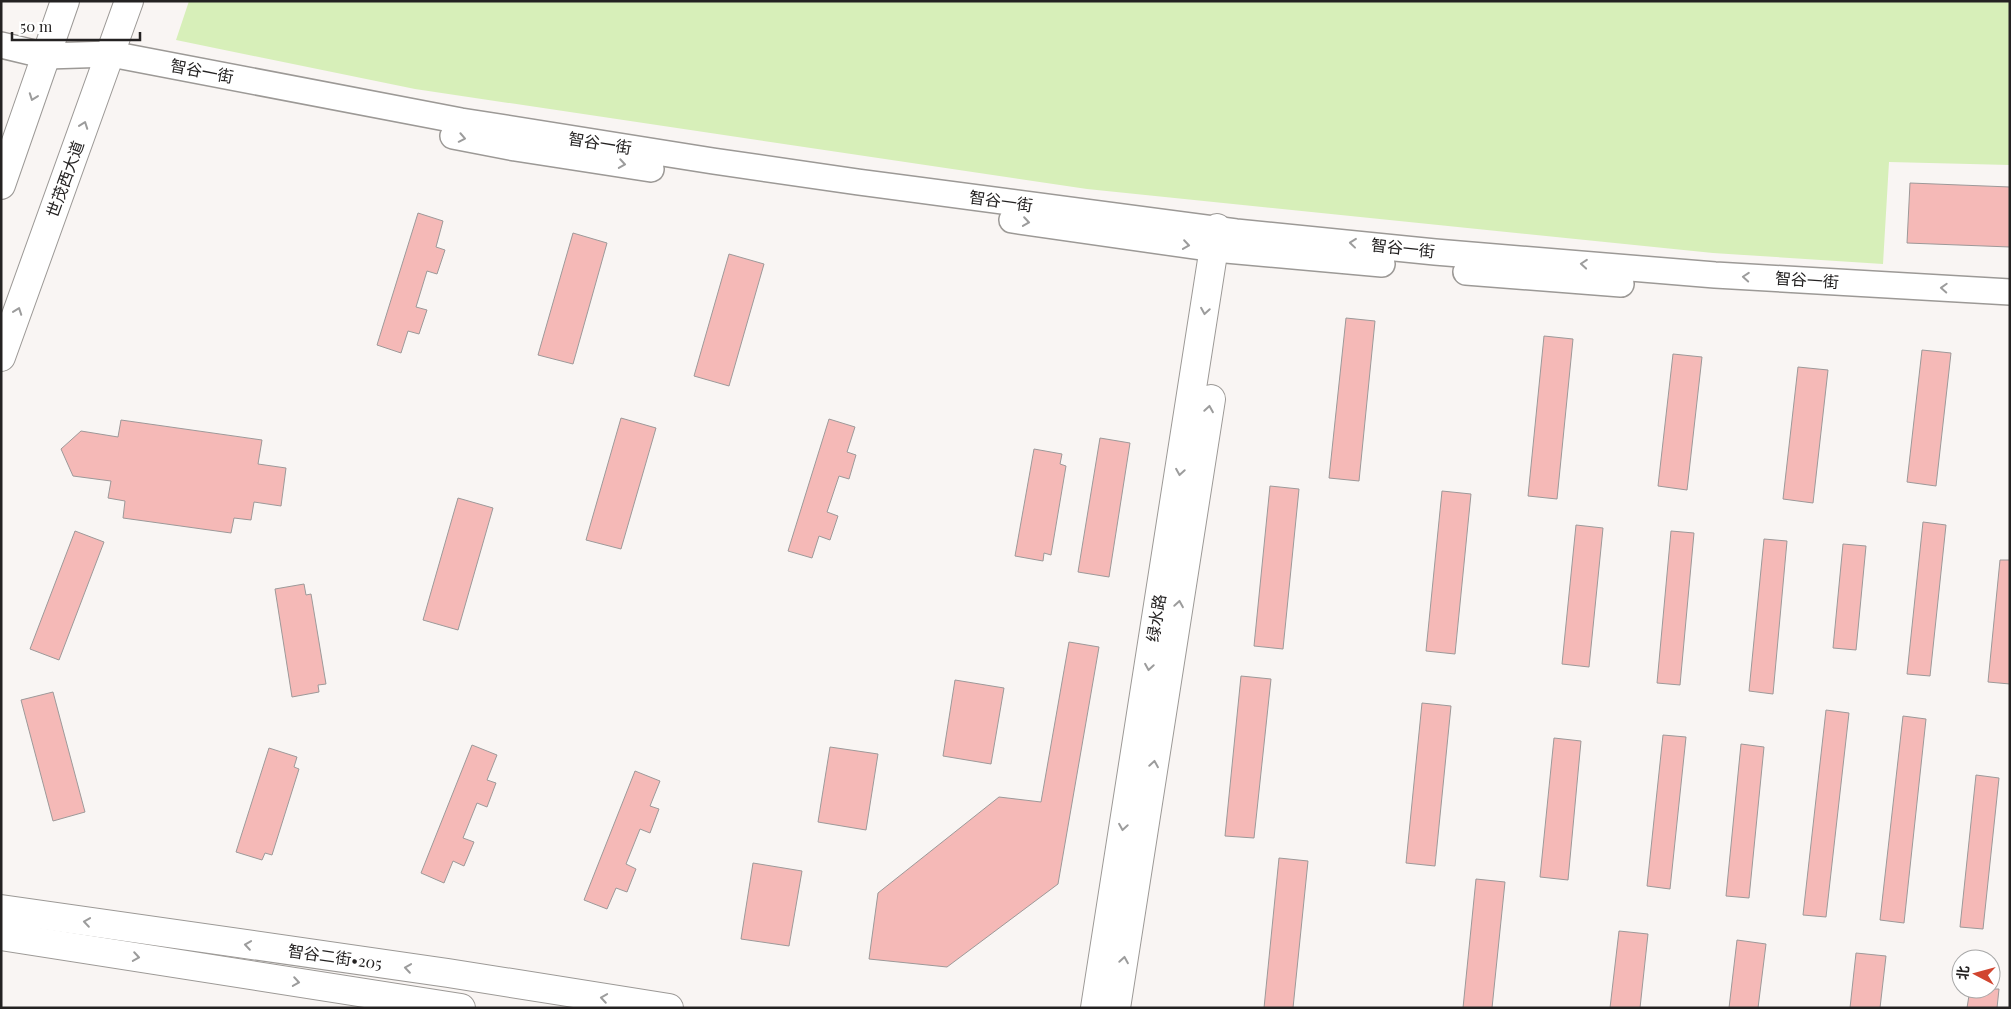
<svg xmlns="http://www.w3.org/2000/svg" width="2011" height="1009" viewBox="0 0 2011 1009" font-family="'Playfair Display','Noto Sans SC',serif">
	<rect width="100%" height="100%" fill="#f9f5f3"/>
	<path fill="#d7efb9" d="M189,1h1821v164l-121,-3 -6,102 -170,-11 -626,-64 -672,-100 -239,-49z"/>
	<g fill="#f5b9b7" stroke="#9d9999">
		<path d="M1910,183l100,4v60l-103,-4z"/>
		<path d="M418,213l25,8 -7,26 9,3 -8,24 -10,-3 -11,36 11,3 -8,24 -11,-3 -7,22 -24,-8z"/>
		<path d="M573,233l34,10 -34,121 -35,-9z"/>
		<path d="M729,254l35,10 -35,122 -35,-10z"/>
		<path d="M1346,318l29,3 -16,160 -30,-3z"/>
		<path d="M1544,336l29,3 -16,160 -29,-3z"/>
		<path d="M1922,350l29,3 -15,133 -29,-4z"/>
		<path d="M1673,354l29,3 -15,133 -29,-4z"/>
		<path d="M1798,367l30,3 -15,133 -30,-4z"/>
		<path d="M621,418l35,10 -35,121 -35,-9z"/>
		<path d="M829,419l26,8 -8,25 9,3 -7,24 -10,-3 -12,36 11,4 -8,24 -11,-4 -7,22 -24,-7z"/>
		<path d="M121,420l141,20 -4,24 28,4 -5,38 -27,-4 -3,18 -17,-2 -3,15 -108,-15 2,-17 -17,-3 3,-17 -38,-5 -12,-27 20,-18 37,6z"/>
		<path d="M1100,438l30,5 -21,134 -31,-5z"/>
		<path d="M1034,449l28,5 -2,10 6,2 -15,89 -7,-2 -1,8 -28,-5z"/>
		<path d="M1270,486l29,3 -16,160 -29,-3z"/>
		<path d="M1442,491l29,3 -16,160 -29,-3z"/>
		<path d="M458,498l35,10 -35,122 -35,-10z"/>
		<path d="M1923,522l23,3 -16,151 -23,-2z"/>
		<path d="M1576,525l27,3 -14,139 -27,-3z"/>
		<path d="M75,531l29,11 -45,118 -29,-11z"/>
		<path d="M1671,531l23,2 -14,152 -23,-2z"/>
		<path d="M1764,539l23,2 -14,153 -24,-3z"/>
		<path d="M1843,544l23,2 -10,104 -23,-2z"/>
		<path d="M2000,560h10v124l-22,-2z"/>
		<path d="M304,584l2,11 5,-1 15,90 -8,1 1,7 -27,5 -17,-108z"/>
		<path d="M1069,642l30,5 -41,237 -111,83 -78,-8 9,-66 121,-96 42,5z"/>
		<path d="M1241,676l30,3 -17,159 -29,-2z"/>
		<path d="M955,680l49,8 -13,76 -48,-8z"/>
		<path d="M53,692l32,120 -32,9 -32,-121z"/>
		<path d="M1422,703l29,3 -16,160 -29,-3z"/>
		<path d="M1826,710l23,3 -23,204 -23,-2z"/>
		<path d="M1903,716l23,3 -22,204 -24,-3z"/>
		<path d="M1663,735l23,2 -16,152 -23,-3z"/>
		<path d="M1554,738l27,3 -13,139 -28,-3z"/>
		<path d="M1741,744l23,3 -15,151 -23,-2z"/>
		<path d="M472,745l25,10 -10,25 9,3 -9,24 -10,-4 -14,35 11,4 -10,24 -11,-5 -9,22 -23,-10z"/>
		<path d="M830,747l48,7 -12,76 -48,-8z"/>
		<path d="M269,748l28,9 -3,10 5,2 -27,86 -7,-2 -3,7 -26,-8z"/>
		<path d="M635,771l25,10 -10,25 9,3 -9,24 -10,-4 -14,35 10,5 -9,23 -11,-4 -9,21 -23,-9z"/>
		<path d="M1976,775l23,3 -16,151 -23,-2z"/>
		<path d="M1279,858l29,3 -15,147h-29z"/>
		<path d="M753,863l49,8 -13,75 -48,-7z"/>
		<path d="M1476,879l29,3 -13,126h-29z"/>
		<path d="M1619,931l29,3 -8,74h-30z"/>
		<path d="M1737,940l29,4 -8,64h-29z"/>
		<path d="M1856,953l30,3 -6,52h-30z"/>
		<path d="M1970,989h29l-2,19h-30z"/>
	</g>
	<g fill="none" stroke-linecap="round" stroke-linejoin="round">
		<defs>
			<g id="tertiary">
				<path d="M1,45l46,11 64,-2 350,67 252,40 145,21 378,50 199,20 280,23 295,17"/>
				<path d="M453,136l62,12 136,21"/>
				<path d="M1012,220l203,29 167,15"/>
				<path d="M1466,272l155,12"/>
			</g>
			<g id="secondary">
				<path d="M1,909l447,64 221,35"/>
				<path d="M1,936l460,72"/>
				<path d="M1095,1008l122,-780"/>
				<path d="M1116,1008l95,-609"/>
			</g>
			<g id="primary">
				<path d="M1,185l64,-184"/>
				<path d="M1,357l128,-356"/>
			</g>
		</defs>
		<use href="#tertiary" stroke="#9c9996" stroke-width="28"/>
		<use href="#secondary" stroke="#9c9996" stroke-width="30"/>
		<use href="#primary" stroke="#9c9996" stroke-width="30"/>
		<use href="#tertiary" stroke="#fff" stroke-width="25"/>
		<use href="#secondary" stroke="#fff" stroke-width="28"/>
		<use href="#primary" stroke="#fff" stroke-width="28"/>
	</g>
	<defs><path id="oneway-chevron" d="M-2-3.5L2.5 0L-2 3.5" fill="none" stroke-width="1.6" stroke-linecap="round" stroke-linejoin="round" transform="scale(1.25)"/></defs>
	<g stroke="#9c9c9c">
		<use href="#oneway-chevron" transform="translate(33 97) rotate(110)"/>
		<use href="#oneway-chevron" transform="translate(84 125) rotate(-70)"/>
		<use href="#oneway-chevron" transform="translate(462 138) rotate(11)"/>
		<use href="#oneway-chevron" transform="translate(622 164) rotate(9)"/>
		<use href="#oneway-chevron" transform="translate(1026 222) rotate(8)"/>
		<use href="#oneway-chevron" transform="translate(1353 243) rotate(-174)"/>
		<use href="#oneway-chevron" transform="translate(1186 245) rotate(8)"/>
		<use href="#oneway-chevron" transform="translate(1584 264) rotate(-175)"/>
		<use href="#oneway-chevron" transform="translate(1746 277) rotate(-176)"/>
		<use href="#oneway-chevron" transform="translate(1944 288) rotate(-177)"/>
		<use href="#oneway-chevron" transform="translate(18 311) rotate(-70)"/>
		<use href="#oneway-chevron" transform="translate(1205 311) rotate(99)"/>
		<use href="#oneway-chevron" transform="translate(1209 409) rotate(-81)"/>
		<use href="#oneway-chevron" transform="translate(1180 472) rotate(99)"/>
		<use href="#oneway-chevron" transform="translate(1179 604) rotate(-81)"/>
		<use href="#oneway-chevron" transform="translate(1149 667) rotate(99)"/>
		<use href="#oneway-chevron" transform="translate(1154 764) rotate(-81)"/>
		<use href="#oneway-chevron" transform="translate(1123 827) rotate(99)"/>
		<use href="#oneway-chevron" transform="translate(87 922) rotate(-172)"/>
		<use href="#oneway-chevron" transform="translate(248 945) rotate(-172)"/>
		<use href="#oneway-chevron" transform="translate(136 957) rotate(9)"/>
		<use href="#oneway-chevron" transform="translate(1124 960) rotate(-81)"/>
		<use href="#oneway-chevron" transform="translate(408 968) rotate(-172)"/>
		<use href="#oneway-chevron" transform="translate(296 982) rotate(9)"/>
		<use href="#oneway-chevron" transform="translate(604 998) rotate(-171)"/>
	</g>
	<g text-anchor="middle" stroke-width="5" stroke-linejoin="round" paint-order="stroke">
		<g font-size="16" fill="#242222" stroke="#fff">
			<text transform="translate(202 71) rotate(11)" y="6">智谷一街</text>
			<text transform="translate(600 143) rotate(9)" y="6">智谷一街</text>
			<text transform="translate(65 179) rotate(-70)" y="6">世茂西大道</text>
			<text transform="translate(1001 201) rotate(8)" y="6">智谷一街</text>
			<text transform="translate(1403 248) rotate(6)" y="6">智谷一街</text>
			<text transform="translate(1807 280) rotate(4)" y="6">智谷一街</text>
			<text transform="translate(1156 618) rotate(-81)" y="6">绿水路</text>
			<text transform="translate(335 957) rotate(8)" y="6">智谷二街•205</text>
		</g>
	</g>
	<rect width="2011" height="1009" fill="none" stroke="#242222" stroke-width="5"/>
	<g transform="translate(1976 974) rotate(276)"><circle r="24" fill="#ffffff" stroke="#a7a7a7"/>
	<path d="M0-4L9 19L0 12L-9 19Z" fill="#d14530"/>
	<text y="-8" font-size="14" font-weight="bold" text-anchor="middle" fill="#242222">北</text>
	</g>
	<path d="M12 32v8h128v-8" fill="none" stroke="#242222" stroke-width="2.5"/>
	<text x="20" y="32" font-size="15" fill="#242222" stroke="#ffffff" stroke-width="4" paint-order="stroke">50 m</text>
</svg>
